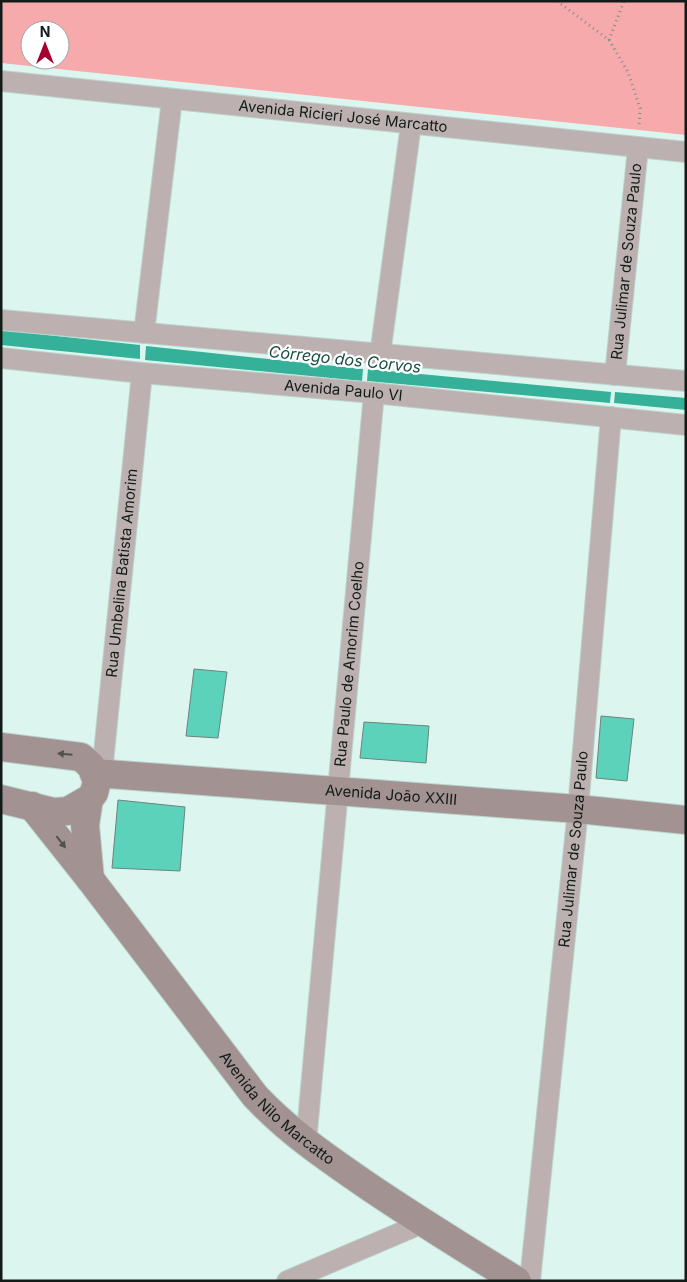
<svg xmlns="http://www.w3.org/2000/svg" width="687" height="1282" viewBox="0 0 687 1282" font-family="Inter,sans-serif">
	<rect width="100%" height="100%" fill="#dcf6ef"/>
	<path fill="#f7aaab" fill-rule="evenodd" d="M1,1h685v134l-685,-72zM30,30h30v30h-30z"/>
	<g fill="#35b19a">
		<path d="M1,330l139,15v14l-139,-14z"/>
		<path d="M146,346l217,23 -1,12 -217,-21z"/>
		<path d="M368,369l243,23 -1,11 -243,-22z"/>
		<path d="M615,392l71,6v12l-72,-7z"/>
	</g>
	<g fill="#5cd2ba" stroke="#6c847e">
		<path d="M194,669l33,3 -9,66 -32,-2z"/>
		<path d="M601,716l33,3 -7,62 -31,-3z"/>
		<path d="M364,722l65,4 -3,37 -66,-5z"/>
		<path d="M118,800l67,7 -5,64 -68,-3z"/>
	</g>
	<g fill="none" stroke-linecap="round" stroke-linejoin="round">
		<defs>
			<g id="street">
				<path id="s1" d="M1,81l685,71"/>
				<path d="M1,320l685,61"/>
				<path d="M144,333l28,-234"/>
				<path d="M380,355l31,-231"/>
				<path id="s2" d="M1,358l141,15 232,20 312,32"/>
				<path id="s3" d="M615,375l23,-227"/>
				<path id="s4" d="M102,773l40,-400"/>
				<path id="s5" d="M306,1143l68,-750"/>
				<path d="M287,1281l136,-58"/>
				<path id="s6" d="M530,1281l48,-472 33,-392"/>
			</g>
			<g id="secondary">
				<path d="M1,747l80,10 10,9 6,15 -3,12 -5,6 -21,12 -14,1 -53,-13"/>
				<path id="s7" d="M94,773l484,36 108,11"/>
				<path d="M89,799l-4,26 5,54"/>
				<path id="s8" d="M32,806l58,73 165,217c33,35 68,59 107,86 51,35 103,67 155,99"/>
			</g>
		</defs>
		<use href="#street" stroke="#bcd3cd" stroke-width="22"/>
		<use href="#secondary" stroke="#bcd3cd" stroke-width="30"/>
		<g stroke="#7d8f8a" stroke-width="3" stroke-dasharray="1 4" stroke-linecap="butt">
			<path d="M557,1l52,39 19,32 12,36 -1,19"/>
			<path d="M609,40l15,-39"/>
		</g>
		<use href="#street" stroke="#bcb1b0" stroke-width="20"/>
		<use href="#secondary" stroke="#a29292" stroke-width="28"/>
	</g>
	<defs><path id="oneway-solid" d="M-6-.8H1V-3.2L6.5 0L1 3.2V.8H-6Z" transform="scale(1.25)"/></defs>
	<g fill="#53514f">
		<use href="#oneway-solid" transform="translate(65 754) rotate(-175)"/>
		<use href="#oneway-solid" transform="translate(61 842) rotate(52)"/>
	</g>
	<g text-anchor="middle" stroke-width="4.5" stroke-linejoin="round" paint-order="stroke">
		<g font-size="15" fill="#121b18" stroke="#fff">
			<text dy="5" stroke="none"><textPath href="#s1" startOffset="344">Avenida Ricieri José Marcatto</textPath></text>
			<text dy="5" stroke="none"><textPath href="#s3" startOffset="114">Rua Julimar de Souza Paulo</textPath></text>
			<text dy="5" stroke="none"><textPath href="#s2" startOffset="344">Avenida Paulo VI</textPath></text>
			<text dy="5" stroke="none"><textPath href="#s4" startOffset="201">Rua Umbelina Batista Amorim</textPath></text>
			<text dy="5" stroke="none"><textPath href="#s5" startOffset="481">Rua Paulo de Amorim Coelho</textPath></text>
			<text dy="5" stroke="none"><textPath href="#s7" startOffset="298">Avenida João XXIII</textPath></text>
			<text dy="5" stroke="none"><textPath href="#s6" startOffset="434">Rua Julimar de Souza Paulo</textPath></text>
			<text dy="5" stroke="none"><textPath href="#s8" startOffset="390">Avenida Nilo Marcatto</textPath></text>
		</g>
		<g font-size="16" font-style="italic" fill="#1b4e44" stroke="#fff">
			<text transform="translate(345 359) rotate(6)" y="6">Córrego dos Corvos</text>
		</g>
	</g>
	<rect width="687" height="1282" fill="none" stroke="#121b18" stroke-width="5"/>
	<g transform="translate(45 45)"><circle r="24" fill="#ffffff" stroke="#a0a4a3"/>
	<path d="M0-4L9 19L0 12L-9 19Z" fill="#a2022d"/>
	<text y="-8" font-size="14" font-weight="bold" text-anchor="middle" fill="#121b18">N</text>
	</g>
</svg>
